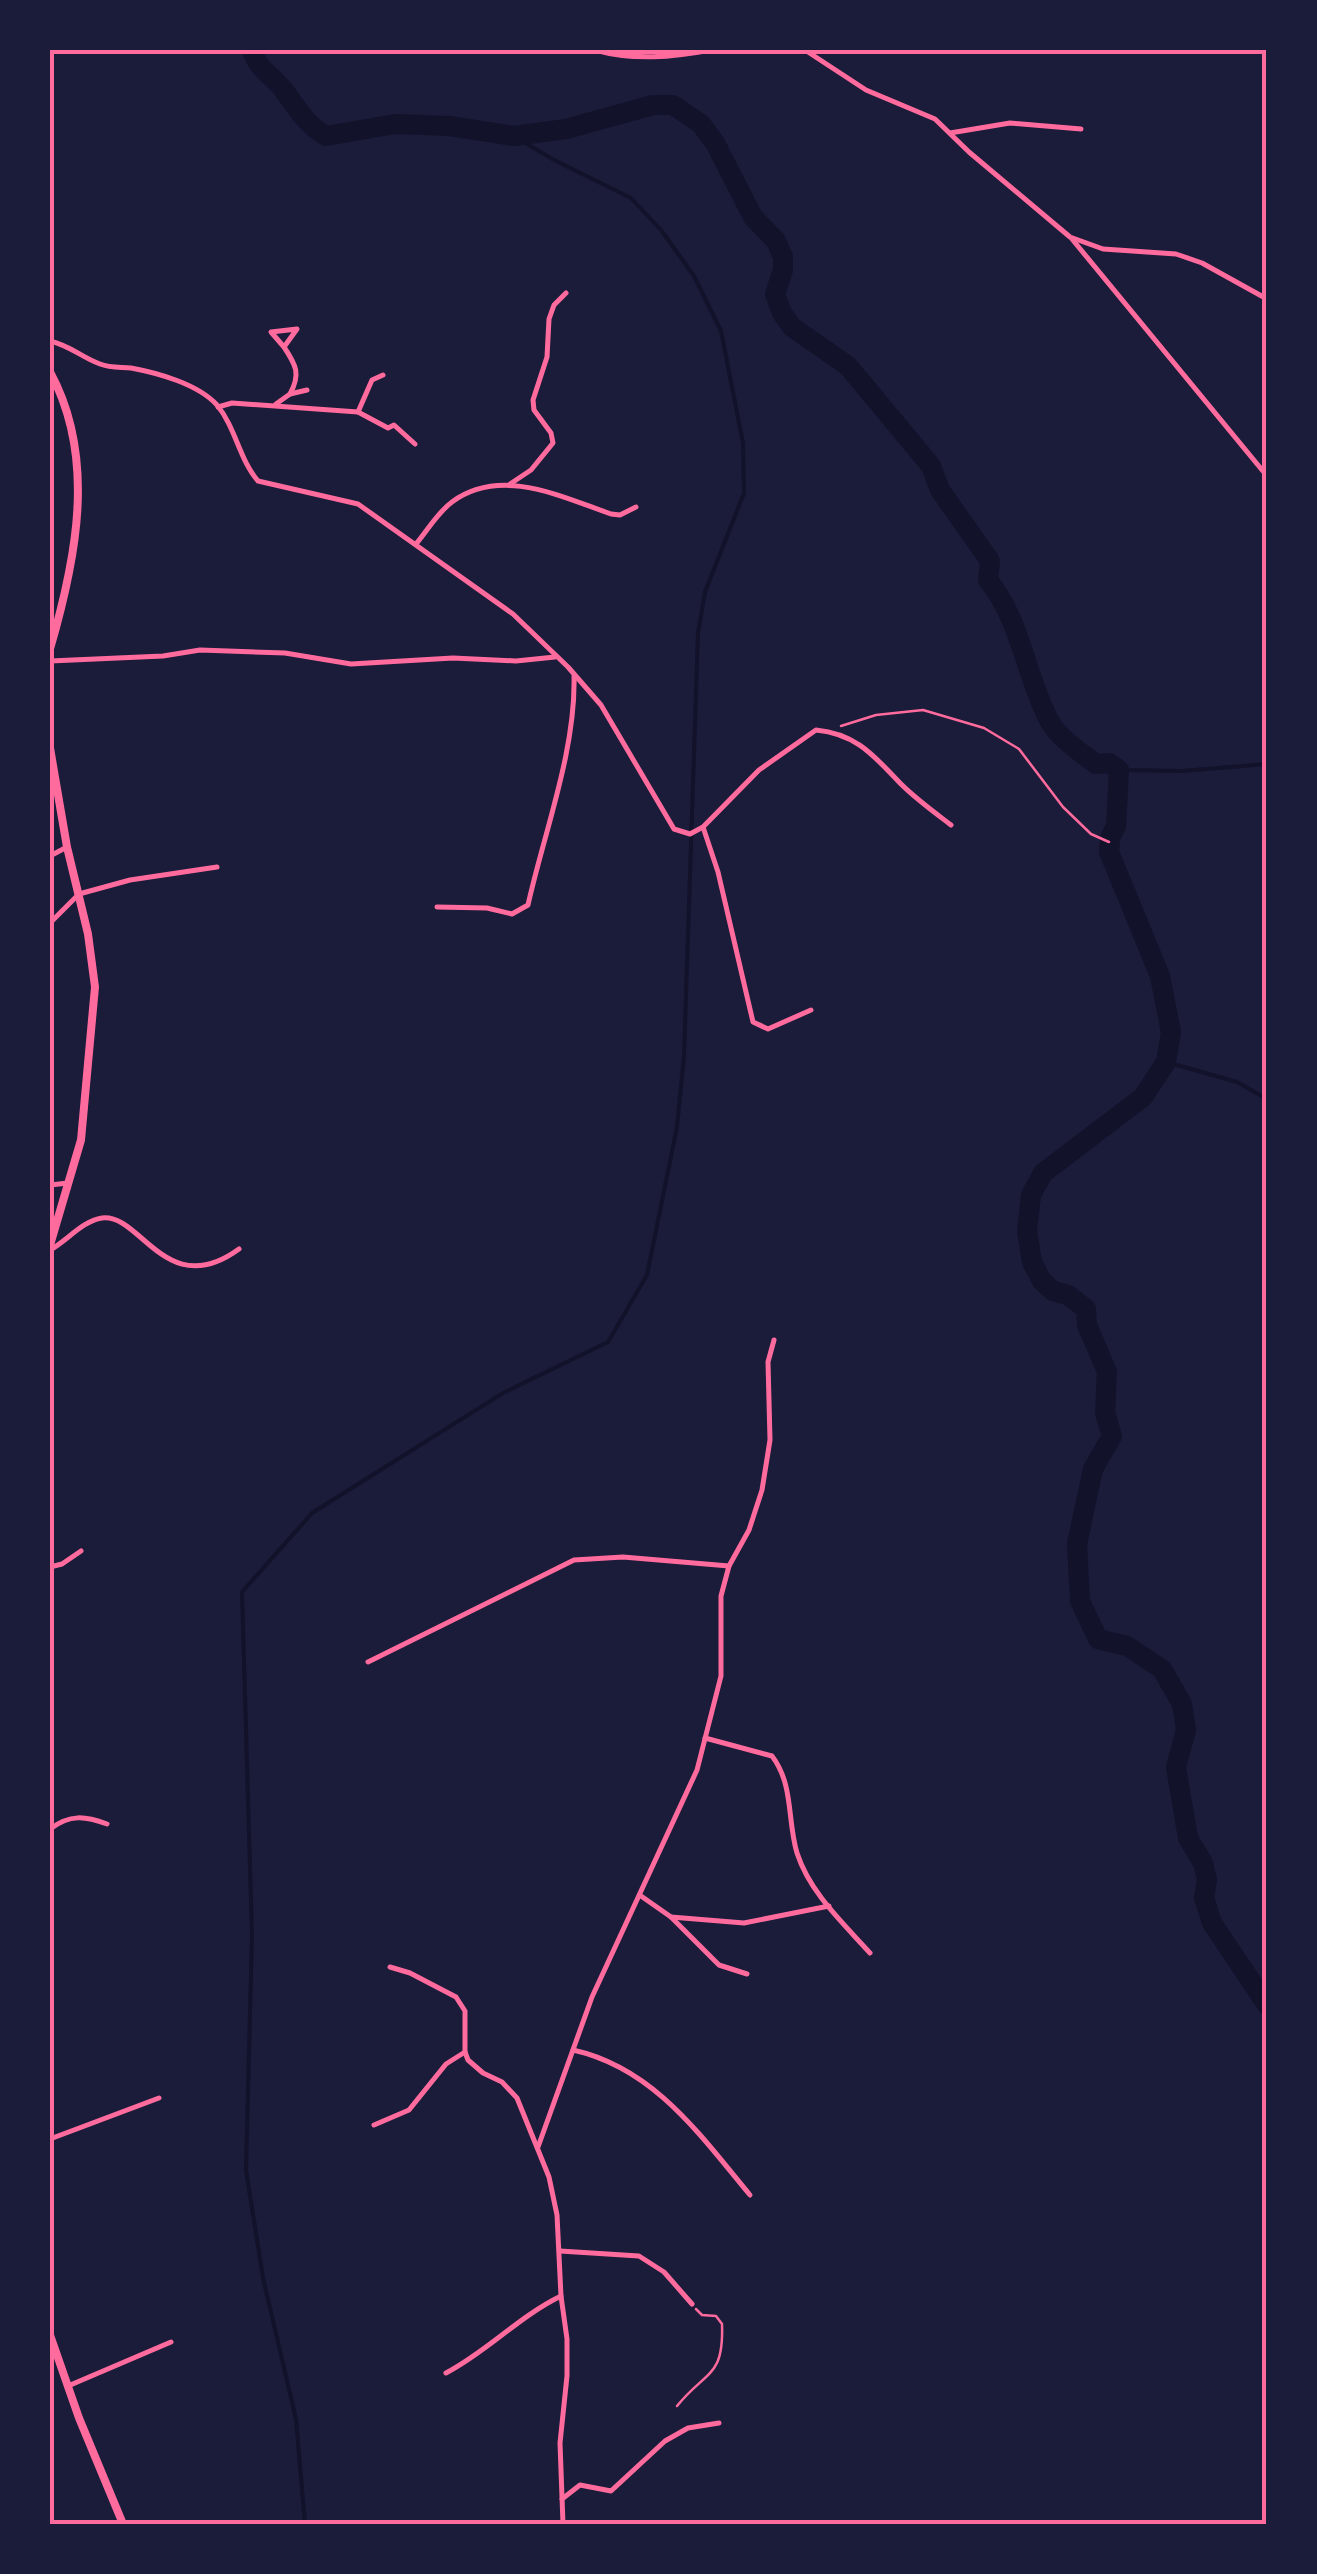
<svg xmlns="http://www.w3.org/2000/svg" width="1317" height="2574" viewBox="0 0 1317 2574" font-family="'Crimson Pro',serif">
	<rect width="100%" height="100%" fill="#1b1b3a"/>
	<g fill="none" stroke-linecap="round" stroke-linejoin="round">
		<g stroke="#12122b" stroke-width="4">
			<path d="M1119,770l63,1 85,-7"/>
			<path d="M1166,1062l71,20 30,17"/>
			<path d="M305,2524l-9,-105 -33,-141 -17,-108 6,-235 -10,-343 70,-79 191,-120 105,-51 39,-67 30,-148 7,-71 14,-423 7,-41 39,-99 -1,-50 -22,-112 -27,-55 -33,-46 -30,-32 -77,-38 -40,-24"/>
		</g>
		<path stroke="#12122b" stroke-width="20" d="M252,50c6,19 18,24 30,38 14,18 23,36 44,48l69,-12 54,2 65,10 52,-7 87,-24h20l28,19 14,19 38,74 23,24 7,16v13l-8,24 7,19 10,14 56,39 83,100 9,24 50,71 -2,19c34,42 37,96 62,142 10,17 30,30 46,42l13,-1 10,7 -3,56 -6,12 -1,14 51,124 11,56 -5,30 -23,35 -100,76 -12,22 -4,36 5,31 10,19 11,10 15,4 18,14 1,16 20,47 -2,41 7,23 -19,33 -16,75 3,57 18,38 29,7 35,23 20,35 4,26 -10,37 12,71 15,25 4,17 -3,18 8,25 55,82"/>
		<g stroke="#ff6b9d" stroke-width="2.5">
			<path d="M841,726l35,-11 47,-5 61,18 35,21 44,58 28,27 18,8"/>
			<path d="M677,2406c29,-36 47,-28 45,-82l-6,-8 -14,-1 -6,-6"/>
		</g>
		<g stroke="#ff6b9d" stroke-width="5">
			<path d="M595,50c39,11 78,7 116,0"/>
			<path d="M805,50l61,40 69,29 34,33 101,85 33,12 73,5 26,9 65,36"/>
			<path d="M950,133l60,-10 71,6"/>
			<path d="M1072,239l195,237"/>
			<path d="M50,341c21,5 31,16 50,23 10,4 20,3 31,4 27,5 67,16 86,37 19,23 22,54 41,76l100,23 155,110 55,53 33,38 73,124 16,5 13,-7 56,-57 57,-40c41,4 58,26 85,54 15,15 33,28 50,41"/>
			<path d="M284,347l-13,-15 26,-3 -13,18c12,18 17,27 6,47"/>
			<path d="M276,404l14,-10 17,-4"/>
			<path d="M218,407l14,-4 126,9 30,16 6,-3 21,19"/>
			<path d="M358,412l14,-32 11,-5"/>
			<path d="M510,484l21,-14 22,-27 -2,-10 -17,-23 -1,-10 14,-43 2,-38 5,-14 12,-12"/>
			<path d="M416,544c12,-14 21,-31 36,-42 49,-36 110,-5 159,12l9,1 16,-8"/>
			<path d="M50,661l113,-5 37,-6 85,3 66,11 102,-6 63,3 39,-4"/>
			<path d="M703,827l15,45 35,150 15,7 43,-19"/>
			<path d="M50,856l17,-9"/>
			<path d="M437,907l50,1 25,6 16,-9c16,-72 48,-155 46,-229"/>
			<path d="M50,923l29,-29 51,-14 87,-13"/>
			<path d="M50,1185l18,-2"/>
			<path d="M50,1250c17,-9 32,-29 52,-32 39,-5 64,84 137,31"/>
			<path d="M50,1567l12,-3 19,-13"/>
			<path d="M368,1662l206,-102 49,-3 106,9"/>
			<path d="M705,1738l67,18c22,29 15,64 25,97 13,40 46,70 73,100"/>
			<path d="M50,1829c20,-15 35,-13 57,-5"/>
			<path d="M641,1896l30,21 48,48 28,9"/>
			<path d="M671,1917l73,6 85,-17"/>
			<path d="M390,1967l20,6 46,24 9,14v41l3,8 15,13 19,9 15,16 32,79 8,38 4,81 6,43v37l-7,67 3,81"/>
			<path d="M573,2050c81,18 127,85 177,145"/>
			<path d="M374,2125l35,-15 37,-46 19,-12"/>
			<path d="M50,2139l109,-41"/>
			<path d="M538,2147l54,-150 105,-227 24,-94v-80l8,-30 20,-36 13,-40 8,-50 -2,-78 6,-22"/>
			<path d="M560,2251l79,5 25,16 28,32"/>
			<path d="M446,2373c42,-22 72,-56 115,-77"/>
			<path d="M68,2386l103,-44"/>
			<path d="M562,2499l18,-14 31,6 54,-50 23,-13 31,-5"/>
		</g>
		<g stroke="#ff6b9d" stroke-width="8">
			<path d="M50,372c47,86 26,188 0,277"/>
			<path d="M50,748l17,99 21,87 7,53 -14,153 -31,105"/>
			<path d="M50,2335l29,83 44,106"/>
		</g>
	</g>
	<rect width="1317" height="2574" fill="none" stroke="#1b1b3a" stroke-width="105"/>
	<rect x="52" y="52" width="1212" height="2470" fill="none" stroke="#ff6b9d" stroke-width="4"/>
</svg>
